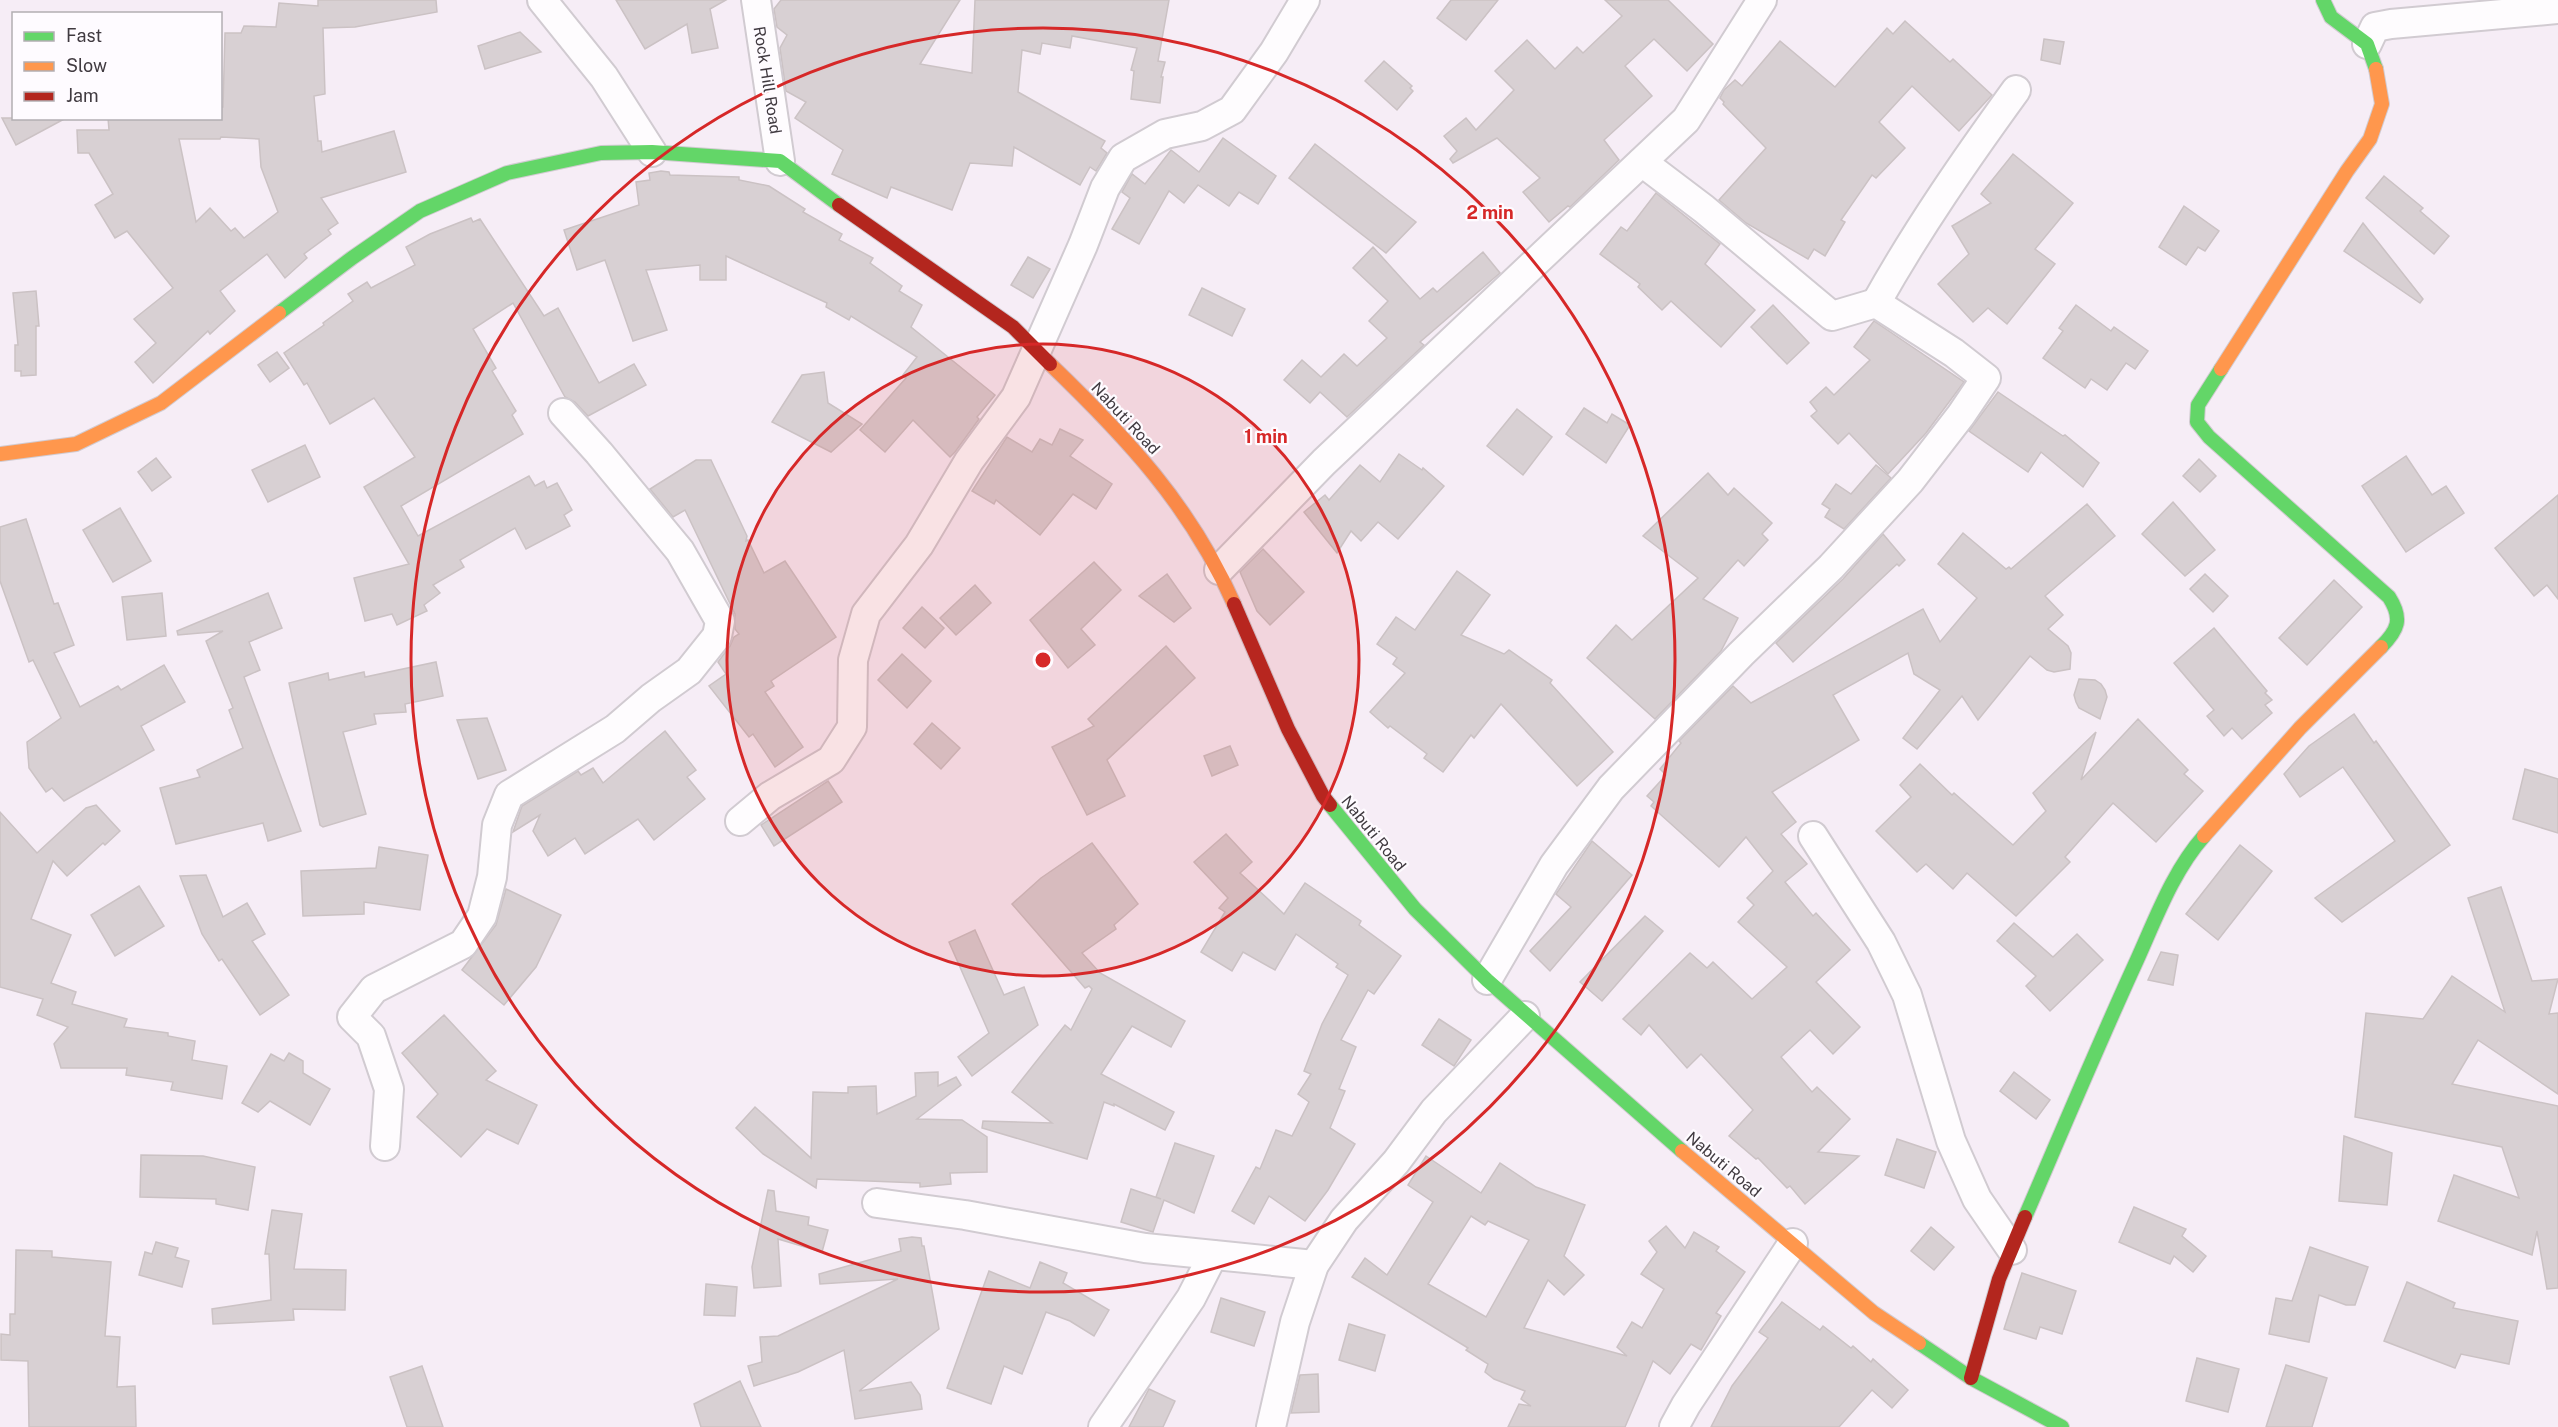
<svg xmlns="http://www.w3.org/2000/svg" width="2558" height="1427" viewBox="0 0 2558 1427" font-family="'Public Sans',sans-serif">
	<rect width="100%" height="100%" fill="#f6edf6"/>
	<g fill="#d8d0d3" stroke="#cbc2c4" stroke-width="1.5" fill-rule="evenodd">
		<path d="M318,0h118l1,12 -82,15 -32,1 2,66 -11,2 4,45h3l1,11 72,-21 12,41 -85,26 17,25 -10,7 3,4 -27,20 3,4 -22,20 -18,-24 -47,37 15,20 -25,23 -2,-3 -55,52 -18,-21 21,-19 -22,-24 39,-31 -46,-57 -12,7 -20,-33 18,-11 -24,-41h-11l-1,-23h32l-1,-12h112v-11h3l2,-74h16l3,-7 32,1 3,-24 39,3zM221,137l38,2 2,28 17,45 -34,26 -9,-10 -4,3 -21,-23 -14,14 -17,-83h41z"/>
		<path d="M616,0h110l-16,9 8,39 -26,5 -5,-29 -42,25z"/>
		<path d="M781,0h179l-40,64 52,9 3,-73h194l-11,61 7,1 -4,15h2l-3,26 -29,-4 3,-28 -3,-1 6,-22 -65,-12 -2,12 -28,-5 -2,11 -18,-4 -4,42 87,49 -4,7 6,5 -11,18 -6,-4 -10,18 -66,-38 -2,19 -42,-3 -18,47 -61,-23 -4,11 -55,-24 11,-24 -48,-32 11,-16 -20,-11 -6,-43 7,-13 -10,-8 -3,-18z"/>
		<path d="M1451,0h47l-32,40 -29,-22z"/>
		<path d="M1605,0h63l45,44 -26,27 -33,-32 -29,27 27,30 -48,44 15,20 -49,47 -2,-1 -19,16 -26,-30 17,-14 -43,-40 -44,25 -3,-4 7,-8 -13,-15 22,-18 10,12 38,-40 -19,-19 32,-31 28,29 22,-22 6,6 39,-37z"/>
		<path d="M1905,21l45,41 3,-3 39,36 -33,36 -47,-45 -33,36 26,26 -29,30 -4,-3 -31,45 4,2 -20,34 -11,-7 -6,10 -62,-36 -27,-23 47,-52 -43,-44 1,-2 -4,-4 4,-8 11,-10 7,6 38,-45 55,46 52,-59 6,6z"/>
		<path d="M520,32l21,20 -56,17 -7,-23z"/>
		<path d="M2044,39l20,3 -4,22 -19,-4z"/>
		<path d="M1384,61l28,25 -2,2 3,3 -16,19 -32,-29z"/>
		<path d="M2,118h64l-50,27z"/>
		<path d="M1223,138l53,38 -18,28 -19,-12 -10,14 -31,-21 -14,18 -15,-12 -30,53 -27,-15 18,-31 -8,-6 10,-18 13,10 26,-34 28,22z"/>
		<path d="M1315,144l101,78 -30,31 -97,-75z"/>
		<path d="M2013,154l60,49 -38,46 20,15 -48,60 -19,-16 -15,14 -35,-38 31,-30 -17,-28 39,-23 -10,-9z"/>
		<path d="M661,171l8,1 1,3 69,2v3l30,6 36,23 -2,3 39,22 -3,6 34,18 -3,5 32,23 -3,5 23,14 -11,22 84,68 -18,22 2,2 -24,33 -5,5 -37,-37 -28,32 -25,-22 46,-52 -3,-3 14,-18 -66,-41 -2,4 -23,-13 1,-4 -101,-47v24h-26v-15l-54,5 21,60 -34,11 -28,-81 -28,10 -13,-40 75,-25 -3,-23 14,-2 -1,-7z"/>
		<path d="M2384,176l39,32 -3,3 29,25 -15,18 -68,-56z"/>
		<path d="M1656,193l64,51 -15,20 50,46 -34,37 -50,-46 -9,9 -24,-23 2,-3 -40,-30 21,-27 6,4z"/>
		<path d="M2184,206l35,25 -14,20 -7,-4 -12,18 -27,-18z"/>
		<path d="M471,218l2,4 7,-3 64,97 14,-8 41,75 35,-19 12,21 -58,31 -13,-14 -10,-5 -52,-94 -40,26 23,39 -4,3 24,40 -4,4 11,19 -122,72 17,30 111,-60 6,10 9,-5 3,7 10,-5 15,27 -8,5 6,11 -44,23 -11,-21 -55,32 4,7 -31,18 7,8 -16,12 3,6 -30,14 -5,-11 -27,7 -11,-43 55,-14 -45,-77 51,-30 -41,-59 -44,26 -23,-41 -3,2 -20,-32 40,-28 -1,-2 30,-22 -5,-7 19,-12 4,6 44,-23 -9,-18 24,-13z"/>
		<path d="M2363,223l60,76 -3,4 -76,-52z"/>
		<path d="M1373,247l47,52 13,-11 4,4 46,-40 17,21 -80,69 4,3 -77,72 -27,-25 -10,11 -26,-23 18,-20 19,17 23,-23 13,12 30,-28 -18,-17 19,-20 -35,-33z"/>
		<path d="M1028,257l22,12 -17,29 -22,-13z"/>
		<path d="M1202,288l43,21 -13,27 -43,-21z"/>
		<path d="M36,291l3,35h-3v49l-15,1v-5h-6v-26h3l-5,-52z"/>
		<path d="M1773,305l36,38 -22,21 -36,-37z"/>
		<path d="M2076,305l35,26 3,-4 34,24 -13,18 -9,-6 -19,27 -16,-11 -6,9 -42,-30 20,-27 -4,-3z"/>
		<path d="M1874,321l90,61 -38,51 -38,41 -39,-41 -11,11 -27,-28 6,-5 -7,-9 16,-15 8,8 36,-35 -16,-13z"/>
		<path d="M277,352l12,16 -19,14 -12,-17z"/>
		<path d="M824,372l4,31 34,21 -31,28 -59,-30 30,-47z"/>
		<path d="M1998,392l65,44 2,-1 34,28 -16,24 -42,-35 -13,20 -59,-41z"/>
		<path d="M1584,408l23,15 5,-9 18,11 -24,38 -40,-29z"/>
		<path d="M1517,409l35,28 -29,38 -36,-29z"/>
		<path d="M1060,429l23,11 -13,16 42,28 -16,25 -23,-15 -33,41 -44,-35 -2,4 -22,-13 35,-54 25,15 8,-13 12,6z"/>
		<path d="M305,445l15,32 -52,25 -16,-32z"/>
		<path d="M1399,454l23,16 1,-2 21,18 -46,53 -20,-17 -17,19 -10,-10 -14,22 -33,-41 21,-17 4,5 31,-35 20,17z"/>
		<path d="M2406,456l26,39 14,-9 18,27 -58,39 -44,-66z"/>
		<path d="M156,458l15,19 -19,14 -14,-19z"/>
		<path d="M2199,459l17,17 -16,16 -17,-16z"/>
		<path d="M696,460h15l36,76 -1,5 2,-1 16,33 21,-12 51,76 -65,44 3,5 -9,6 38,55 -28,20 -22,-33 -4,3 -40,-51 17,-12 -8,-12 12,-16 4,-9 5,-3 -4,-5v-15l-50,-104 -12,7 -23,-28z"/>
		<path d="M1876,465l15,13 -47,51 -19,-12 5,-8 -8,-5 14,-20 15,10z"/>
		<path d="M1708,473l20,22 6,-7 38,35 -10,11 6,6 -24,26 -6,-6 -35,39 35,19 -17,33 -66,68 -68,-61 29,-33 16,15 66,-62 -55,-42z"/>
		<path d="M2558,495v104l-11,-14 -13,11 -39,-48z"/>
		<path d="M2173,502l42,48 -30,26 -43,-42z"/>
		<path d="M2087,504l28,32 -70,60 18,19 -15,14 20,17 3,7 -1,16 -16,3 -7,-2 -17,-14 -52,64 -16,-24 -45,53 -14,-11 37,-48 -26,-16 -6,-21 -75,42 26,45 -87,52 24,30 -15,12 26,30 -22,18 28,34 3,-3 34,37 -34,32 44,45 -27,27 -23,-24 -29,27 31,35 5,-5 33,32 -32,33 41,4 -54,48 -15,-18 -3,2 -29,-30 -2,1 -27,-23 24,-26 -52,-56 -14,14 -38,-43 -8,10 -18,-16 67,-66 17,15 6,-6 39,37 35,-32 -49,-45 16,-17 -7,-7 26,-27 -27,-34 -27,30 -68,-61 3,-4 -7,-6 19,-21 -6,-6 21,-26 -2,-2 54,-55 18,17 172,-94 17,33 37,-44 -39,-34 25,-31 43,36 3,-2 2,2z"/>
		<path d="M120,508l31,53 -38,21 -30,-52z"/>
		<path d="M26,519l28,85 4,-1 16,42 -20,8 26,54 38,-21 3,4 43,-25 21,37 -44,24 13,24 -90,51 -12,-13 -6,4 -17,-24 -2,-26 34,-24 -28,-58 -4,2 -29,-81v-54z"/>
		<path d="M1883,534l22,26 -6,6 -2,-2 -104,98 -17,-19 67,-64z"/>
		<path d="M1263,549l41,43 -34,33 -13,-14 -17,-39z"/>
		<path d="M1094,562l27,28 -40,39 14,16 -27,23 -38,-48z"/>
		<path d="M1457,571l33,24 -29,40 43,19 5,-4 43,30 -2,3 63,69 -36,34 -76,-82 -27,34 -3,-3 -28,37 -19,-14 3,-4 -37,-28 -2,2 -18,-16 35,-39 -12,-9 4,-6 -20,-14 19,-27 19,13z"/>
		<path d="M1167,574l24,34 -17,14 -35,-26z"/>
		<path d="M2205,574l23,22 -15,16 -23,-23z"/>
		<path d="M2334,580l28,27 -55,58 -28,-27z"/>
		<path d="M975,585l16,18 -35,32 -16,-17z"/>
		<path d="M162,593l4,43 -39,4 -5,-43z"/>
		<path d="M268,593l14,35 -33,14 11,28 -16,7 57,154 -33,10 -5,-18 -87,21 -16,-56 40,-11 -3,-7 46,-22 -14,-38 4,-2 -27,-67 17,-10 -45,4 -1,-4z"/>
		<path d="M922,607l22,21 -19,20 -22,-20z"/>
		<path d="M2214,628l53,63 -2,2 7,7 -7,5 7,8 -30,26 -10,-11 -8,8 -17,-20 7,-6 -40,-47z"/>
		<path d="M1166,646l29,32 -88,82 18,36 -38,19 -35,-68 42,-21 -6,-7z"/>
		<path d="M902,654l29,27 -24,27 -29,-28z"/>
		<path d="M436,662l7,34 -38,8 1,8 -32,2 2,10 -33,8 23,82 -43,13 -3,-2 -31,-142 39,-10 1,7 35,-8 1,5z"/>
		<path d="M2079,679l16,1 6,4 4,6 2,7 -7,22 -21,-11 -3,-6 -2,-7z"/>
		<path d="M2354,714l20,29 2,-2 74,104 -108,77 -27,-24 80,-57 -52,-74 -43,30 -16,-23 25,-28z"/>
		<path d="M487,718l19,52 -28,9 -21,-59z"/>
		<path d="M2138,719l50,51 -4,4 19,17 -47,51 -43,-39 -48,54 5,5 -54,54 -49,-43 -14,16 -27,-25 -9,8 -41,-41 35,-34 -11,-12 20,-21 32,31 2,-2 59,52 33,-34 -13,-18 63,-61 -15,48z"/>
		<path d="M932,723l28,25 -19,21 -27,-25z"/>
		<path d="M665,731l31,39 -9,7 18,22 -51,41 -16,-21 -53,35 -10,-16 -27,18 -15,-25 7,-16 -27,17 9,-26 56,-35 3,4 12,-7 10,15z"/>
		<path d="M1230,746l8,19 -26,11 -8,-20z"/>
		<path d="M2525,769l33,10v54l-45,-14z"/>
		<path d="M828,781l14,21 -68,44 -13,-21z"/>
		<path d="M96,805l24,26 -15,14 -2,-2 -36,33 -14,-15 -22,58 40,16 -20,48 25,9 -4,12 55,15 -3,8 44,6v3l27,5 -3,19 35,6 -5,33 -51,-9 2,-8 -47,-7 1,-7h-66l-7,-24 14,-17 -31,-12 6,-16 -43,-12v-175l37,41 49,-45z"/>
		<path d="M1226,834l26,28 -12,11 44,41 21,-31 56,38 -2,4 42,31 -27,38 -6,-4 -27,50 15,7 -17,42 6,2 -15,37 25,16 -27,46 -23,31 -36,-25 -15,28 -22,-13 24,-44 4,2 16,-39 16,6 17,-34 -11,-8 13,-20 -7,-3 18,-47 26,-49 -12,-8 2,-3 -42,-30 -21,36 -32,-18 -11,19 -31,-19 24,-40 -6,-4 9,-10 -34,-36z"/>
		<path d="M1592,841l40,34 -82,96 -20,-20 41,-44 -15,-13z"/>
		<path d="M1092,843l46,61 -24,21 2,4 -34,24 18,20 85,48 -14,26 -39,-21 -31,48 73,38 -9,18 -51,-26v2l-10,-4 -17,57 -105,-31 1,-7 69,2 -40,-31 53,-67 6,5 21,-41 -3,-3 -4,2 -73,-84 29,-26z"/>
		<path d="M2240,845l32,26 -54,69 -32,-26z"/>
		<path d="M379,847l49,8 -8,55 -56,-8v12l-61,2 -2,-45 75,-3z"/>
		<path d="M206,875l17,42 24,-14 18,31 -13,7 37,54 -29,20 -38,-56 -3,2 -17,-27 -22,-58z"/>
		<path d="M139,886l25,40 -49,30 -24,-41z"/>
		<path d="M2501,887l31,94 26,-2 -9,35 9,-1v81l-80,-54 -26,44 106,22v182l-11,1 -10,-58 -5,24 -94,-34 16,-46 65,23 -17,-51 -147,-30 11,-104 57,6 29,-43 53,36 -37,-114z"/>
		<path d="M506,889l55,26 -25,52 -32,38 -42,-35 34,-45z"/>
		<path d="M1645,916l18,15 -61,70 -22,-19z"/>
		<path d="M2014,923l39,34 24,-23 26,26 -53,51 -24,-25 10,-10 -39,-35z"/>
		<path d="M975,930l29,65 20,-8 14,38 -66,51 -14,-19 31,-24 -40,-91z"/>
		<path d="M2161,952l17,3 -5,30 -25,-5z"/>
		<path d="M444,1015l52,56 -10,9 51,25 -19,39 -31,-15 -26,28 -44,-40 21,-23 -36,-41z"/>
		<path d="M1439,1019l32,21 -17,26 -32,-21z"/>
		<path d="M289,1053l14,8v12l27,16 -20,36 -40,-24 -12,11 -16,-9 29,-49 13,7z"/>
		<path d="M938,1072v14l18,-9 5,8 -44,34 45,1 25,17v35l-37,1 1,11 -31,3v-4l-103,-4 -1,9 -53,-34 -27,-26 19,-21 56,51 2,-66 35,1v-6l28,-1 1,28 39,-18 -1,-23z"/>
		<path d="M2014,1072l36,28 -14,19 -36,-28z"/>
		<path d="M2344,1136l48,17 -5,52 -48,-4z"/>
		<path d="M1897,1139l39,13 -12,36 -39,-13z"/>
		<path d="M1175,1143l39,13 -20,57 -30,-13 -11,32 -32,-10 10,-33 30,10 -5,-2z"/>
		<path d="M141,1155l62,1 52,11 -7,43 -32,-6v-5l-76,-2z"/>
		<path d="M1426,1156l55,37 19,-30 36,24 49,18 -21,51 20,19 -20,20 -16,-15 -24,48 103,28 -10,-9 15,-25 10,6 22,-39 -23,-15 16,-22 -8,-11 17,-15 19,22 9,-16 25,15 -3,4 29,21 -29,41 5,3 -20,34 -10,-6 -21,30 -17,-13 -28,66h-117l11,-23 12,2 -10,-7 4,-8 -31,-12 -9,-7 3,-8 -22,-14 2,-2 -116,-71 13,-19 22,17 46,-73 -25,-17zM1471,1216l14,9 3,-4 41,19 -43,77 -58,-33z"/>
		<path d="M768,1190l6,1 2,20 33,6 -1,8 20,5 -6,22 -44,-13 3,47 -27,2 -2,-21z"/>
		<path d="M2134,1207l52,22 -4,7 24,20 -13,16 -19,-16 -4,8 -51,-22z"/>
		<path d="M272,1210l30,4 -8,55 52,1 -1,40 -52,-1 1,11 -81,4 -1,-15 59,-9 -2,-46h-4z"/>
		<path d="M1931,1227l23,20 -20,23 -23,-19z"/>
		<path d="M912,1237l9,1 1,8h2l15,83 -80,62 52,-9 9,13 2,14 -67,10 -11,-69 -46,22 -44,14 -6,-20 14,-4 -2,-25 18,-1 120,-57 -78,5 -1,-10 82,-23 -2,-12z"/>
		<path d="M156,1242l22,6 -3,9 14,4 -7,26 -43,-12 6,-23 7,2z"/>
		<path d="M2310,1247l58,20 -13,38h-9l-27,-10 -10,47 -40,-8 7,-36 16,3z"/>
		<path d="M16,1250l36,1v6l59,5 -6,74 15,1 -3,50 18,-1 1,41h-107l-1,-66 -27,-1v-26l9,1v-21h5z"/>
		<path d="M1040,1262l27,11 -4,10 46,27 -15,26 -24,-15 -24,-9 -24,62 -18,-8 -13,38 -44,-16 42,-117 41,17z"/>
		<path d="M2022,1273l54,18 -14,43 -22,-7 -4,12 -32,-10z"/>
		<path d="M2407,1282l48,21 -2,5 65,13 -9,43 -48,-10 -6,14 -71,-27z"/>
		<path d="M706,1284l31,3 -2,29 -31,-1z"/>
		<path d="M1221,1298l44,14 -11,34 -43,-14z"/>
		<path d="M1782,1302l38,28 3,-4 28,22 2,-2 18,16 2,-3 35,31 -16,18 -20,-18 -33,37h-128l21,-41 36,-48 -9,-6z"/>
		<path d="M1349,1324l36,11 -10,36 -36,-11z"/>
		<path d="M2197,1358l42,11 -11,43 -42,-11z"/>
		<path d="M2286,1365l41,13 -15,49h-46z"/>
		<path d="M422,1366l21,61h-36l-17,-50z"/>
		<path d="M1318,1374l1,38 -28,1 9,-38z"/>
		<path d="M740,1381l21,46h-60l-7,-23z"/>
		<path d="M1149,1389l26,12 -12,26h-34z"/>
	</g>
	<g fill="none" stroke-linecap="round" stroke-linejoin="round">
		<defs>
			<g id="street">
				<path d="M542,0l62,77 48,75"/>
				<path d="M756,0l24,161"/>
				<path d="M2367,44l8,-17 16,-3 167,-15"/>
				<path d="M1876,303c42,-75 90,-144 140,-213"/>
				<path d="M1219,570l105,-108 362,-342 76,-120"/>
				<path d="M740,821l30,-25 61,-36 21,-33 1,-67 13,-46 53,-69 50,-84 47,-64 67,-152 22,-57 18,-30 42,-24 37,-8 30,-16 42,-58 31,-52"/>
				<path d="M1813,836l68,106 26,53 44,146 26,58 35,51"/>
				<path d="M1487,980l67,-115 57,-77 130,-134 90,-87 79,-86 51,-66 25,-37 -32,-25 -78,-50 -44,13 -128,-107 -62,-47"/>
				<path d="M385,1146l4,-57 -18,-53 -19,-19 22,-28 89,-45 19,-28 10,-39 5,-52 12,-30 106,-66 36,-31 38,-27 28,-35 3,-15 -40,-70 -81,-98 -36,-40"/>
				<path d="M877,1203l88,12 180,33 169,17"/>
				<path d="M1103,1427l88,-129 22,-43"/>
				<path d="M1271,1427l24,-105 19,-57 30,-45 52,-58 38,-51 91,-95"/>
				<path d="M1674,1427l12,-22 107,-162"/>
			</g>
			<g id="fast">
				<path d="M2323,0l8,17 36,27 9,25"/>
				<path d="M279,313l73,-55 68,-47 87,-38 94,-20 51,-1 128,9 59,44"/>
				<path d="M2221,369l-23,36 -1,17 12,15 180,160c14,22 9,33 -8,50"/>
				<path d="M1330,805l85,104 72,71 195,171"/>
				<path d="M2025,1217c37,-86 73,-172 112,-257 19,-42 36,-89 67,-124"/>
				<path d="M1919,1343l52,35 91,49"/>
			</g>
			<g id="slow">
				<path d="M1050,364c76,73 141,142 184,240"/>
				<path d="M2221,369l126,-198 23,-32 12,-35 -6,-35"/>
				<path d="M0,454l76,-10 85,-41 118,-90"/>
				<path d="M2204,836l96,-108 81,-81"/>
				<path d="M1682,1151l192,162 45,30"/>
			</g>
			<g id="jam">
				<path d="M839,205l174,122 37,37"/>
				<path d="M1234,604l54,125 35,67 7,9"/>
				<path d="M1971,1378l28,-99 26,-62"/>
			</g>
		</defs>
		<use href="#street" stroke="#d1cbd1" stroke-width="32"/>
		<use href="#fast" stroke="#d1cbd1" stroke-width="16"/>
		<use href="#slow" stroke="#d1cbd1" stroke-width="16"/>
		<use href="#jam" stroke="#d1cbd1" stroke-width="16"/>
		<use href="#street" stroke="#fefcfe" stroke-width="28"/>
		<use href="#fast" stroke="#63d668" stroke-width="14"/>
		<use href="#slow" stroke="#ff974d" stroke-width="14"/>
		<use href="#jam" stroke="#b3261e" stroke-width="14"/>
	</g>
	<circle cx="1043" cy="660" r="316" fill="#d62828" fill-opacity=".12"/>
	<g fill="none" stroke="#d62828" stroke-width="3">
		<circle cx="1043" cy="660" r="316"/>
		<circle cx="1043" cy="660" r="632"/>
	</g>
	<g text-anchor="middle" stroke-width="4.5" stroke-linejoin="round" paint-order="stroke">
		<g font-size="16" fill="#403a40" stroke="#fefbff">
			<text transform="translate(768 80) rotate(81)" y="6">Rock Hill Road</text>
			<text transform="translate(1126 418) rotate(47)" y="6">Nabuti Road</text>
			<text transform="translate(1374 833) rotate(51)" y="6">Nabuti Road</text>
			<text transform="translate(1724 1164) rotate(40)" y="6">Nabuti Road</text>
		</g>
	</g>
	<circle cx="1043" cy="660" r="9" fill="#d62828" stroke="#fefbff" stroke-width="3"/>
	<g font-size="18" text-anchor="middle" font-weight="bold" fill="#d62828" stroke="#fefbff" stroke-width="4.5" stroke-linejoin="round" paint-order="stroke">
		<text x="1490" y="219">2 min</text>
		<text x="1266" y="443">1 min</text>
	</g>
	<rect x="12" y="12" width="210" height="108" fill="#fefbff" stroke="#b2aeb3" stroke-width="1.5"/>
	<rect x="24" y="32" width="30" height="9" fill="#63d668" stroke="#b2aeb3" stroke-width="1.5"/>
	<text x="66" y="42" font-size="18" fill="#403a40">Fast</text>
	<rect x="24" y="62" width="30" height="9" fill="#ff974d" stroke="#b2aeb3" stroke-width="1.5"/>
	<text x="66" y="72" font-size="18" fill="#403a40">Slow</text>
	<rect x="24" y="92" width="30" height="9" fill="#b3261e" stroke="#b2aeb3" stroke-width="1.5"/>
	<text x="66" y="102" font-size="18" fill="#403a40">Jam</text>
</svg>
